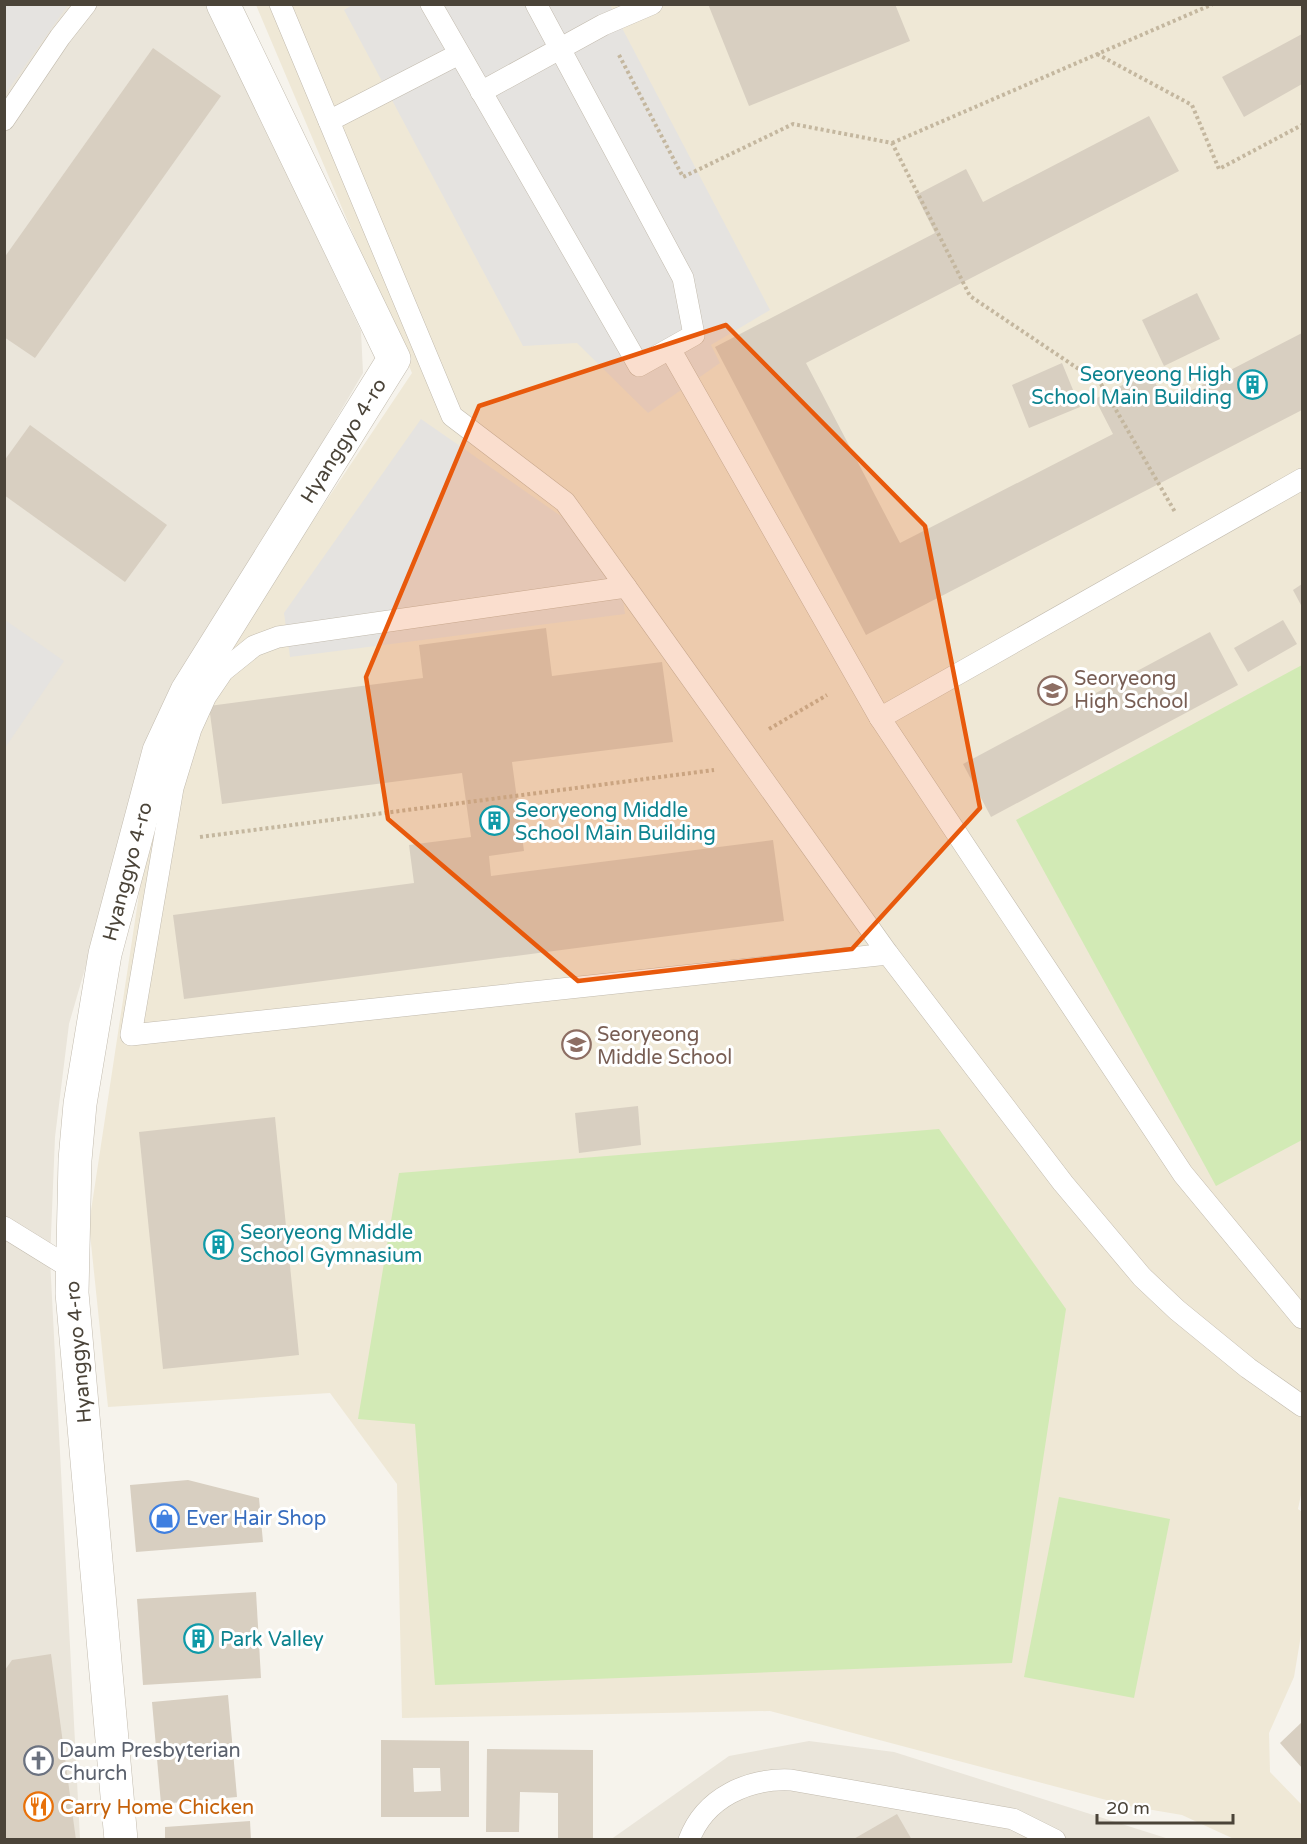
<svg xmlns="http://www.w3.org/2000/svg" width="1307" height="1844" viewBox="0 0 1307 1844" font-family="'Varela Round',sans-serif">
	<rect width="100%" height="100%" fill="#f6f3ec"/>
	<g fill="#eae5da">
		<path d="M5,5h202l154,326 2,42 -208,354 -86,297 -14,113 -5,122 30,580 -75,1z"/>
		<path d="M809,1741l85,11 275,87 -559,1 119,-84z"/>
	</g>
	<path fill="#efe8d6" d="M256,5h1046v1485l-4,19 4,3v117l-8,48 -25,56 1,39 32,33v34h-68l-52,-24 -53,-9 -359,-95 -368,7 -5,-234 -67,-91 -222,14 -19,-183 64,-422 37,-98 222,-331z"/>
	<g fill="#d2eab5">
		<path d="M1302,665v475l-86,46 -200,-366z"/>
		<path d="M939,1129l127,180 -54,354 -577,22 -20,-261 -57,-5 41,-246z"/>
		<path d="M1059,1497l111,22 -36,179 -110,-21z"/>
	</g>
	<g fill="#e5e3e0">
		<path d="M5,4l63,1 -63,89 -1,-89z"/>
		<path d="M354,4l256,1 160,305 -59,35 9,18 -72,50 -71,-70 -54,3 -179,-336z"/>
		<path d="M421,419l196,136 8,59 -335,43 -6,-44z"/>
		<path d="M5,620l59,41 -59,87z"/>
	</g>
	<g fill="#d8cfc1" fill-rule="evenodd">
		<path d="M708,4h187l15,37 -161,65z"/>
		<path d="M1302,34v50l-58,33 -22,-40z"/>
		<path d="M153,48l68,48 -186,262 -31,-21v-79z"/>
		<path d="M1149,116l30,55 -373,192 94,180 213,-109 -18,-35 55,-28 15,33 137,-71v77l-436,225 -151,-288 220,-114 -19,-38 50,-26 17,33z"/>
		<path d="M1197,293l23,46 -56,27 -22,-46z"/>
		<path d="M1062,363l18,44 -51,21 -17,-43z"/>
		<path d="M30,425l137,100 -42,57 -121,-87v-34z"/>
		<path d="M1302,584v23l-9,-17z"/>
		<path d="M1283,620l14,24 -49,28 -14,-24z"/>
		<path d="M546,628l6,48 110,-14 11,80 -161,20 12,89 -35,5 2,20 282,-36 11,81 -600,78 -11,-84 241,-32 -5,-38 62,-8 -9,-64 -240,31 -13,-98 214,-28 -4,-33z"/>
		<path d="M1210,632l28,53 -247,132 -28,-53z"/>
		<path d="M638,1106l3,39 -62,8 -4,-40z"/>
		<path d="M275,1117l24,238 -136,14 -24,-237z"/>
		<path d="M188,1480l71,18 4,44 -127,10 -6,-67z"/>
		<path d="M256,1592l5,86 -118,7 -6,-86z"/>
		<path d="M51,1654l25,186h-71v-170l7,-10z"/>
		<path d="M228,1695l9,102 -76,7 -9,-102z"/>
		<path d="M1302,1722v46l-22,-25z"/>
		<path d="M381,1740l88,1v76h-88zM413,1768h27l1,23 -27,1z"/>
		<path d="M487,1749l106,1v90h-35v-47l-38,-1 -1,40h-33z"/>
		<path d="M897,1814l15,26h-60z"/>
		<path d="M250,1821l1,19h-86v-13z"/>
	</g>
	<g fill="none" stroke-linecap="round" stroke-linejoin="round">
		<defs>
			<g id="lane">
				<path d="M280,4l172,412 113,86 61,85"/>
				<path d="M431,4l208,362 55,-31 -11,-57 -147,-274"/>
				<path d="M481,92l122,-67 49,-21"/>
				<path d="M4,120l56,-83 26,-33"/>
				<path d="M329,121l130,-67"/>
				<path d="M670,349l210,369 303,456 119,144"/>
				<path d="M626,587l262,367 -757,81 42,-247 18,-59 15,-33 17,-25 31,-25 24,-9z"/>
				<path d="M880,718l422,-239"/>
				<path d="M888,954l175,229 79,94 35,33 71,58 54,38"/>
				<path d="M4,1227l68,42"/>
				<path d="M689,1840c16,-43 60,-62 102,-60l222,39 42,21"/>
			</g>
			<g id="street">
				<path id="s1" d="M121,1840l-49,-547 3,-133 5,-56 25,-150 54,-203 28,-60 207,-332 -171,-355"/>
			</g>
		</defs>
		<use href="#lane" stroke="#c2bbae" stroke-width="22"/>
		<use href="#street" stroke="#c2bbae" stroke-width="34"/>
		<g stroke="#c4b79f" stroke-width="4" stroke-dasharray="3 3" stroke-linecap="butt">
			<path d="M1097,54l95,51 27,64 83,-44"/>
			<path d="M619,55l64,122 110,-53 99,19 78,153 131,88 74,128"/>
			<path d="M892,143l321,-139"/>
			<path d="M769,729l58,-34"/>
			<path d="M200,837l514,-67"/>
		</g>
		<use href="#lane" stroke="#fff" stroke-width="21"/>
		<use href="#street" stroke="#fff" stroke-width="33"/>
	</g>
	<path fill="#e8590c" fill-opacity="0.2" stroke="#e8590c" stroke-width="4.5" stroke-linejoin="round" d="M726,325l199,201 55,282 -128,141 -274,32 -190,-162 -22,-142 113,-271z"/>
	<defs>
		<symbol id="building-ring" viewBox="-11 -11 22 22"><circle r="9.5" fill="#fff" stroke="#0f9aa8" stroke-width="1.5"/><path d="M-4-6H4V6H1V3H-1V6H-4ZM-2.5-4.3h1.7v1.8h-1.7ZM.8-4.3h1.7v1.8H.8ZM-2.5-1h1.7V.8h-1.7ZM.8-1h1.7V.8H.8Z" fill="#0f9aa8"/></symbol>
		<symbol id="school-ring" viewBox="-11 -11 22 22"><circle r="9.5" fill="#fff" stroke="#8d6e63" stroke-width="1.5"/><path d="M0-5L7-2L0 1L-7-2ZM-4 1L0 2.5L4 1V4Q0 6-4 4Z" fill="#8d6e63"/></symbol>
		<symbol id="shop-ring" viewBox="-11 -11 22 22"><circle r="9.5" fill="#fff" stroke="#3f7fe0" stroke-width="1.5"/><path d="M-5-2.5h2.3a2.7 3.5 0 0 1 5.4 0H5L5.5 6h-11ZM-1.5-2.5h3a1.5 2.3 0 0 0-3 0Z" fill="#3f7fe0"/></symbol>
		<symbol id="church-ring" viewBox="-11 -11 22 22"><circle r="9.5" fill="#fff" stroke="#6b7280" stroke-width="1.5"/><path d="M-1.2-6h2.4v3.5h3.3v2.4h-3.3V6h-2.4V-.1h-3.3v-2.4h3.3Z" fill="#6b7280"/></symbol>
		<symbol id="restaurant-ring" viewBox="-11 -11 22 22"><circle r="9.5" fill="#fff" stroke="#e8710a" stroke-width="1.5"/><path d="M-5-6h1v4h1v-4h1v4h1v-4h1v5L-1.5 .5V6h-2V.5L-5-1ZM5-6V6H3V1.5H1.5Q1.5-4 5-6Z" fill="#e8710a"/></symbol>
	</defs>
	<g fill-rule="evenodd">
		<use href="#building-ring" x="1236" y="368" width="33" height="33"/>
		<use href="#school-ring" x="1036" y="674" width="33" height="33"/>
		<use href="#building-ring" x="478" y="804" width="33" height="33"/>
		<use href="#school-ring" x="560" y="1028" width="33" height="33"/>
		<use href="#building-ring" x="202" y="1228" width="33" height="33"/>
		<use href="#shop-ring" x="148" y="1502" width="33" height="33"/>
		<use href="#building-ring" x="182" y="1622" width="33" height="33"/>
		<use href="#church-ring" x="22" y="1744" width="33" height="33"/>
		<use href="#restaurant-ring" x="22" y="1790" width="33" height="33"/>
	</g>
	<g text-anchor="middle" stroke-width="6" stroke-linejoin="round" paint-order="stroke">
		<g font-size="20" fill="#0d838f" stroke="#fff" text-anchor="start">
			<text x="1232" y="381" text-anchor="end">Seoryeong High<tspan x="1232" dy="23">School Main Building</tspan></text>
			<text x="515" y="817">Seoryeong Middle<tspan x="515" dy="23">School Main Building</tspan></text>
			<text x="240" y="1239">Seoryeong Middle<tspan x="240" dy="23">School Gymnasium</tspan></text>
			<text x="220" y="1646">Park Valley</text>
		</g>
		<g font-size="20" fill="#4b4439" stroke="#fff">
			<text dy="7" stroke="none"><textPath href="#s1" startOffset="1462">Hyanggyo 4-ro</textPath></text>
			<text dy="7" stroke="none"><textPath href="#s1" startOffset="976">Hyanggyo 4-ro</textPath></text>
			<text transform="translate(78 1352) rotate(-95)" y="7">Hyanggyo 4-ro</text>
		</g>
		<g font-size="20" fill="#785e54" stroke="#fff" text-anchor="start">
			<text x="1074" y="685">Seoryeong<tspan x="1074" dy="23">High School</tspan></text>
			<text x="597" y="1041">Seoryeong<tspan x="597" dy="23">Middle School</tspan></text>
		</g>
		<g font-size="20" fill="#366cbe" stroke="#fff" text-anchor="start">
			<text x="186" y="1525">Ever Hair Shop</text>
		</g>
		<g font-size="20" fill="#5b616d" stroke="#fff" text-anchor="start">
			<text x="59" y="1757">Daum Presbyterian<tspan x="59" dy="23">Church</tspan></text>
		</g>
		<g font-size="20" fill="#c56008" stroke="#fff" text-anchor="start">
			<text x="60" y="1814">Carry Home Chicken</text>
		</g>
	</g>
	<rect width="1307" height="1844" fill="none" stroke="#4b4439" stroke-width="12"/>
	<path d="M1097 1814v9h136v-9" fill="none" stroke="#4b4439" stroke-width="3"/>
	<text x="1106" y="1814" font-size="18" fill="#4b4439" stroke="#ffffff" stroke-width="4.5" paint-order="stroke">20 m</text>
</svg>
